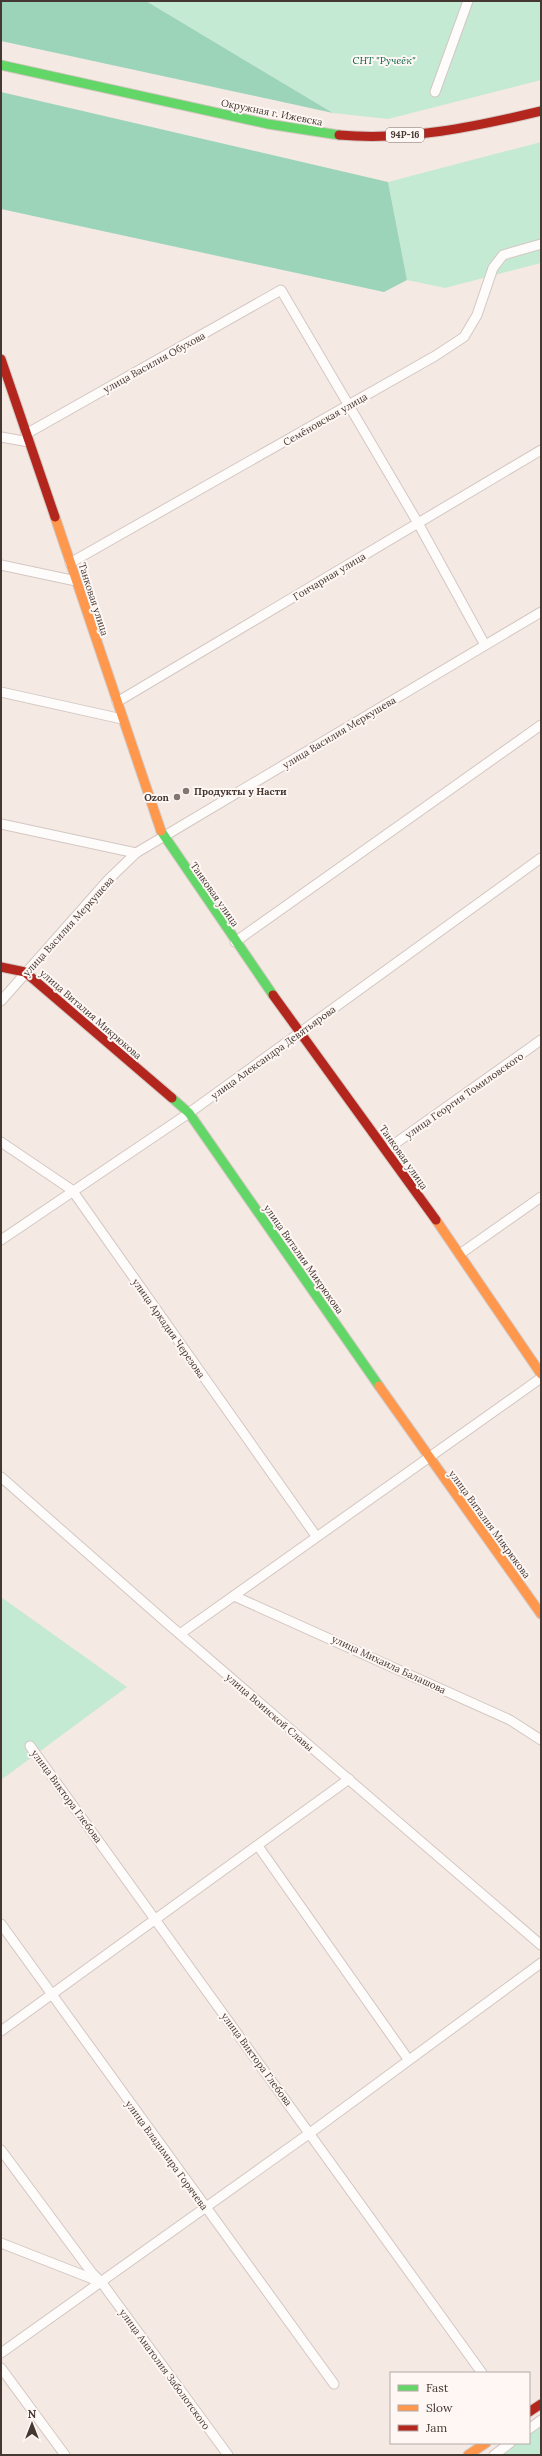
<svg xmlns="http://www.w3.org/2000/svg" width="542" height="2456" viewBox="0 0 542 2456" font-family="Lora,serif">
	<rect width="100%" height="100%" fill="#f5e9e4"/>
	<g fill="#c5ead4">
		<path d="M146,1h395v79l-153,39 -55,-6z"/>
		<path d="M541,142v121l-96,25 -38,-8 -19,-98z"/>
		<path d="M1,1597l126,90 -126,93z"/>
		<path d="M541,2420v35h-47l16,-12h19v-14z"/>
	</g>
	<g fill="#9bd4b9">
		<path d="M1,1h145l187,112 -332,-72z"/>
		<path d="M1,92l387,90 19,98 -23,12 -383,-83z"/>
	</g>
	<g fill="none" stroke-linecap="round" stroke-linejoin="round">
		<defs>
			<g id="street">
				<path d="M435,92l33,-91"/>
				<path d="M26,434l255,-144 137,233 67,122"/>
				<path d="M1,437l28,5"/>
				<path d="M70,563l365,-207 29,-19 13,-22 16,-47 10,-13 38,-11"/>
				<path d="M1,565l75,16"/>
				<path d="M1,692l121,27"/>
				<path d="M117,702l424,-252"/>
				<path d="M1,824l135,29 405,-241"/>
				<path d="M235,942l306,-217"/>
				<path d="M1,1001l107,-121 28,-27"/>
				<path d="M1,1142l71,48 244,346"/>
				<path d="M386,1150l155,-110"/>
				<path d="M1,1240l188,-127 352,-255"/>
				<path d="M460,1254l81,-57"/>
				<path d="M1,1477l166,146 374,322"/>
				<path d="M234,1596l276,124 31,20"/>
				<path d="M180,1634l361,-256"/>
				<path d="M30,1746l452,627"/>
				<path d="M258,1846l150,213"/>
				<path d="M1,1924l333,460"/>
				<path d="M1,2031l348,-252"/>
				<path d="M1,2150l91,123 10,10 126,172"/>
				<path d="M1,2243l97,38"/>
				<path d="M1,2353l309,-220 231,-170"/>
				<path d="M1,2368l64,87"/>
				<path d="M529,2429l12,-9"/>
				<path d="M494,2455l16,-12"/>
			</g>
			<g id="fast">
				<path d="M1,65l267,59 71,11"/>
				<path d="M161,831l112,164"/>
				<path d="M172,1098l17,15 190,273"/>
			</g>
			<g id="slow">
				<path d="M55,517l106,314"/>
				<path d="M436,1220l105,154"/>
				<path d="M379,1386l162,228"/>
				<path d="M468,2455l18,-12"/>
			</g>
			<g id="jam">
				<path d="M339,135c69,6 135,-8 202,-24"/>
				<path d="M1,359l54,158"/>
				<path d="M1,967l24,5 147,126"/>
				<path d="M273,995l163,225"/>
				<path d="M529,2412l12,-8"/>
			</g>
		</defs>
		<use href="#street" stroke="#d3c7c2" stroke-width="11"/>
		<use href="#fast" stroke="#d3c7c2" stroke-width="11"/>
		<use href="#slow" stroke="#d3c7c2" stroke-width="11"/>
		<use href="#jam" stroke="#d3c7c2" stroke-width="11"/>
		<use href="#street" stroke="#fefcfb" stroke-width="9"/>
		<use href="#fast" stroke="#63d668" stroke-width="9"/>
		<use href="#slow" stroke="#ff974d" stroke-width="9"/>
		<use href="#jam" stroke="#b3261e" stroke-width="9"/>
	</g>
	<g fill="#837570" stroke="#fef7f4" stroke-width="1.5">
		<circle cx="186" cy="791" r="4"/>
		<circle cx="177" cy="797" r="4"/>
	</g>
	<g text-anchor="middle" stroke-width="4" stroke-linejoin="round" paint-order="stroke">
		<rect fill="#fef7f4" stroke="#7c716c" stroke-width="1" x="386" y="128" width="38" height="14" rx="3"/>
		<g font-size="9" font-weight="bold" fill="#453731">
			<text x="405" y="138">94Р-16</text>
		</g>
		<g font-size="10" font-style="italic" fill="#005f43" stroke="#fef7f4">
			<text x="384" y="64">СНТ "Ручеёк"</text>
		</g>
		<g font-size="10" fill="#453731" stroke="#fef7f4">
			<text transform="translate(272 112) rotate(11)" y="4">Окружная г. Ижевска</text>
			<text transform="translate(154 362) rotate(-29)" y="4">улица Василия Обухова</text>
			<text transform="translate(325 419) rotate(-30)" y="4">Семёновская улица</text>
			<text transform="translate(329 576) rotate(-31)" y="4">Гончарная улица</text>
			<text transform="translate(94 599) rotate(72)" y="4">Танковая улица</text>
			<text transform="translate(339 732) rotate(-31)" y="4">улица Василия Меркушева</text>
			<text transform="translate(215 894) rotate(55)" y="4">Танковая улица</text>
			<text transform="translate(68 926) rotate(-48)" y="4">улица Василия Меркушева</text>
			<text transform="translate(91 1014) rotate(41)" y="4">улица Виталия Микрюкова</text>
			<text transform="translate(273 1052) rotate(-36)" y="4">улица Александра Девятьярова</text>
			<text transform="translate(464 1095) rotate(-35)" y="4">улица Георгия Томиловского</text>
			<text transform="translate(404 1157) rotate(55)" y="4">Танковая улица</text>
			<text transform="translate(304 1259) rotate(55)" y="4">улица Виталия Микрюкова</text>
			<text transform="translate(169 1328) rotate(55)" y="4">улица Аркадия Черезова</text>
			<text transform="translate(490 1524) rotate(54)" y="4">улица Виталия Микрюкова</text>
			<text transform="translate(389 1664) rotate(25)" y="4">улица Михаила Балашова</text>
			<text transform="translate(270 1712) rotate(41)" y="4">улица Воинской Славы</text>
			<text transform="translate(67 1796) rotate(54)" y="4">улица Виктора Глебова</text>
			<text transform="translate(257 2059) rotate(54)" y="4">улица Виктора Глебова</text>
			<text transform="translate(167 2155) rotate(54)" y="4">улица Владимира Горячева</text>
			<text transform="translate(165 2369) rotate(54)" y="4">улица Анатолия Заболотского</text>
		</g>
		<g font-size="10" font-weight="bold" fill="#453731" stroke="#fef7f4" text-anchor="start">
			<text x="194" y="795">Продукты у Насти</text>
			<text x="169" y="801" text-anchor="end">Ozon</text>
		</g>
	</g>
	<rect width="542" height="2456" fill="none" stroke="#453731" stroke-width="4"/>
	<rect x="390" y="2372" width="140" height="72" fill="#fef7f4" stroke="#b4aaa6"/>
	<rect x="398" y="2385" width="20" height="6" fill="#63d668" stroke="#b4aaa6"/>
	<text x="426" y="2392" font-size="12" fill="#453731">Fast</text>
	<rect x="398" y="2405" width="20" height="6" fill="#ff974d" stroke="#b4aaa6"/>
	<text x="426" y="2412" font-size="12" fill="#453731">Slow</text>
	<rect x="398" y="2425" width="20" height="6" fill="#b3261e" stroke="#b4aaa6"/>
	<text x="426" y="2432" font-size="12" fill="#453731">Jam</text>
	<g transform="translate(32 2424)" stroke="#fef7f4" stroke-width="3" paint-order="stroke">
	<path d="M0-3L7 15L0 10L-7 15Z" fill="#453731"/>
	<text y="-6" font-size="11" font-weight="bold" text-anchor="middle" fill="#453731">N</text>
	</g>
</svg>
